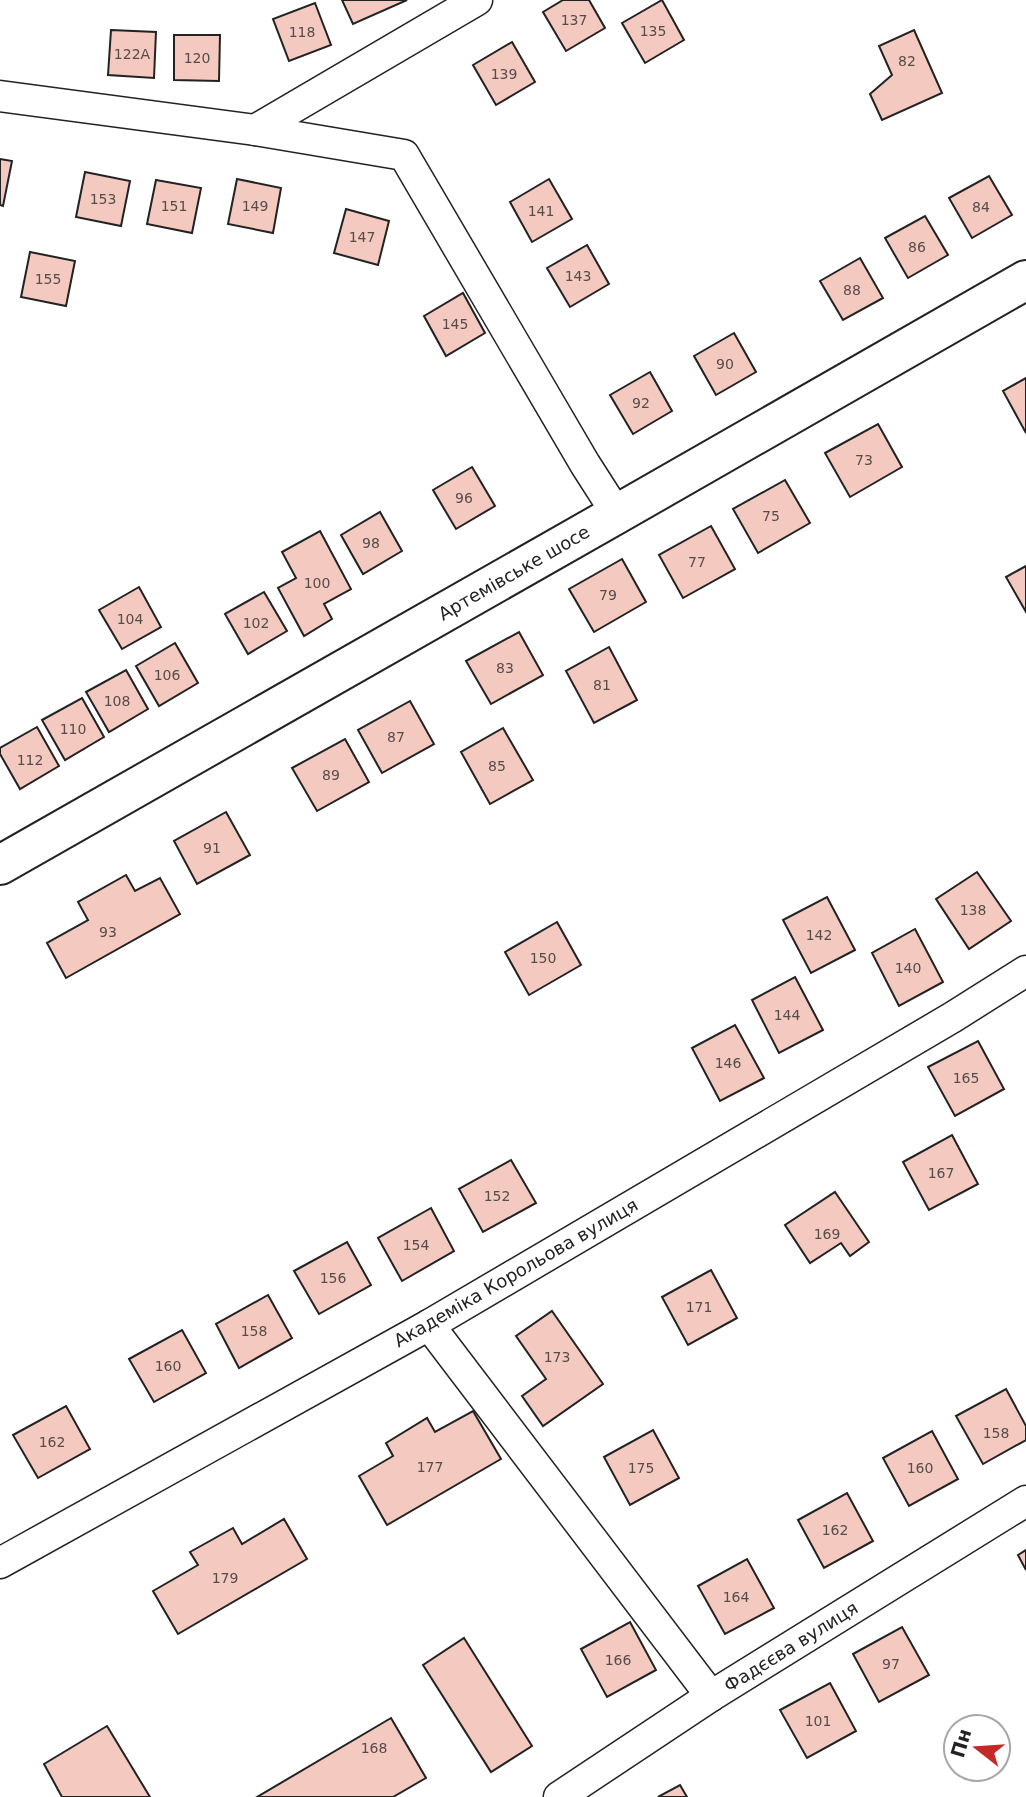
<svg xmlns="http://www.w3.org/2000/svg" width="1026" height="1797" viewBox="0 0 1026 1797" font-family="'DejaVu Sans',sans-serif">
	<rect width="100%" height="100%" fill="#fff"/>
	<g fill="#f3c9c0" stroke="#222" stroke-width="2">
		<path d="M342,0h65l-54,24z"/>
		<path d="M563,0h26l16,28 -39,23 -23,-39z"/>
		<path d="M662,0l22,40 -39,23 -23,-40z"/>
		<path d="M315,3l16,42 -42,16 -16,-42z"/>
		<path d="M111,30l45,2 -2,46 -46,-3z"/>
		<path d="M914,30l28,63 -60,27 -12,-26 22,-19 -13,-29z"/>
		<path d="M174,35h46l-1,46 -45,-1z"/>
		<path d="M512,42l23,40 -39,23 -23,-40z"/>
		<path d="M0,159l12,2 -9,45 -3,-1z"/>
		<path d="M85,172l45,9 -9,45 -45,-9z"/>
		<path d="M989,176l23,39 -40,23 -23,-40z"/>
		<path d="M237,179l44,9 -8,45 -45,-9z"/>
		<path d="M549,179l23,40 -40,23 -22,-40z"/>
		<path d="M156,180l45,8 -9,45 -45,-9z"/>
		<path d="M346,209l43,12 -11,44 -44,-12z"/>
		<path d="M925,216l23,39 -40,23 -23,-40z"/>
		<path d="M587,245l22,39 -39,23 -23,-39z"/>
		<path d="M30,252l45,9 -9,45 -45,-9z"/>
		<path d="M860,258l23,40 -40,22 -23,-39z"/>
		<path d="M463,293l22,40 -39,23 -22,-40z"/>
		<path d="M734,333l22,39 -40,23 -22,-39z"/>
		<path d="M650,372l22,39 -39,23 -23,-39z"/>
		<path d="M1026,378v55l-23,-42z"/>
		<path d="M878,424l24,43 -52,30 -25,-44z"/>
		<path d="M472,467l23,39 -39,23 -23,-39z"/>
		<path d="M785,480l25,43 -52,30 -25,-44z"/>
		<path d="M380,512l22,39 -39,23 -22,-39z"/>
		<path d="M711,526l24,43 -52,29 -24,-43z"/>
		<path d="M320,531l31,58 -27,15 8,15 -28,17 -26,-48 18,-10 -14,-26z"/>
		<path d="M622,559l24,43 -52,30 -25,-43z"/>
		<path d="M1026,566v46l-20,-35z"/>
		<path d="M139,587l22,40 -39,22 -23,-39z"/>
		<path d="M264,592l23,39 -39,23 -23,-40z"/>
		<path d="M519,632l24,43 -52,29 -25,-43z"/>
		<path d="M175,643l23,40 -39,23 -23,-40z"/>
		<path d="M609,647l28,53 -43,23 -28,-52z"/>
		<path d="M126,670l22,39 -39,23 -23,-40z"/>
		<path d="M82,698l22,39 -39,23 -23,-40z"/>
		<path d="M410,701l24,43 -52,29 -24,-43z"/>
		<path d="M37,727l22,39 -39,23 -20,-35v-6z"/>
		<path d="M503,728l30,52 -43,24 -29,-52z"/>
		<path d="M345,739l24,43 -52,29 -25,-43z"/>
		<path d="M226,812l24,43 -53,29 -23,-43z"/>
		<path d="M977,872l34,49 -42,28 -33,-50z"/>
		<path d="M126,875l9,16 25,-13 20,36 -114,64 -19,-35 41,-23 -10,-18z"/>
		<path d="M827,897l28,53 -44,23 -28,-53z"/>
		<path d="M557,922l24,43 -52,30 -24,-43z"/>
		<path d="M915,929l28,53 -44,24 -27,-53z"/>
		<path d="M795,977l28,53 -44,23 -27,-53z"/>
		<path d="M735,1025l29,53 -44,23 -28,-53z"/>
		<path d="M978,1041l26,48 -49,27 -27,-49z"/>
		<path d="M952,1135l26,49 -49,26 -26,-48z"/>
		<path d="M511,1160l25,43 -53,29 -24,-43z"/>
		<path d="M835,1192l34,50 -19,14 -9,-13 -31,20 -25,-38z"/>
		<path d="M431,1208l23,43 -52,30 -24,-43z"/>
		<path d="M347,1242l24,43 -52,29 -25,-43z"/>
		<path d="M711,1270l26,48 -49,27 -26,-48z"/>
		<path d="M268,1295l24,43 -53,30 -23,-44z"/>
		<path d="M552,1311l51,73 -60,42 -21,-30 24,-17 -30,-43z"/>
		<path d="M182,1330l24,43 -52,29 -25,-43z"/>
		<path d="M1006,1389l20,37v14l-43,24 -27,-48z"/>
		<path d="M66,1406l24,43 -52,29 -25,-43z"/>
		<path d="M473,1411l28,48 -114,66 -28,-49 34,-20 -7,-13 41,-25 8,14z"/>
		<path d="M653,1430l26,48 -49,27 -26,-48z"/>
		<path d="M932,1431l26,48 -49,27 -26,-48z"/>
		<path d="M847,1493l26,48 -49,27 -26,-48z"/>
		<path d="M284,1519l23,40 -129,75 -25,-43 45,-26 -8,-13 43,-24 9,16z"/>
		<path d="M1026,1550v20l-8,-15z"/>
		<path d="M747,1559l27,49 -49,26 -27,-48z"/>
		<path d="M630,1622l26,48 -49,27 -26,-48z"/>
		<path d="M902,1627l27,48 -50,27 -26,-48z"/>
		<path d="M464,1638l68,108 -41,26 -68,-107z"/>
		<path d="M830,1683l26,48 -49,27 -27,-48z"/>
		<path d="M391,1718l35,60 -33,19h-136z"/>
		<path d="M107,1726l43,71h-88l-18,-33z"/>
		<path d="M680,1785l7,12h-29z"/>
	</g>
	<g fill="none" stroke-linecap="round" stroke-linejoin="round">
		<defs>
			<g id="street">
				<path d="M0,96l255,34 222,-130"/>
				<path d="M255,130l149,25 181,309 32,50"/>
				<path d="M429,1325l282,371"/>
				<path d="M0,1563l429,-238 524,-308 73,-46"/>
				<path d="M559,1797l152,-101 315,-195"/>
			</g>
			<path id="secondary" d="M0,865l617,-351 409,-234"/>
		</defs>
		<use href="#street" stroke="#222" stroke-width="33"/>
		<use href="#secondary" stroke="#222" stroke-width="42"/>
		<use href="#street" stroke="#fff" stroke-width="30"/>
		<use href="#secondary" stroke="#fff" stroke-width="38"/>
	</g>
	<g text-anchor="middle" stroke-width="5" stroke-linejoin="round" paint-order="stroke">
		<g font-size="14" fill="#564c4a">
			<text x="574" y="25">137</text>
			<text x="653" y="36">135</text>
			<text x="302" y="37">118</text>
			<text x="132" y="59">122А</text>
			<text x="197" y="63">120</text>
			<text x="907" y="66">82</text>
			<text x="504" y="79">139</text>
			<text x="103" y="204">153</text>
			<text x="174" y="211">151</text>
			<text x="255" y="211">149</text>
			<text x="981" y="212">84</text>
			<text x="541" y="216">141</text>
			<text x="362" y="242">147</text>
			<text x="917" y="252">86</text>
			<text x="578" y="281">143</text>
			<text x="48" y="284">155</text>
			<text x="852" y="295">88</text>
			<text x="455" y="329">145</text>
			<text x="725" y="369">90</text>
			<text x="641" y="408">92</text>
			<text x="864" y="465">73</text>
			<text x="464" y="503">96</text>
			<text x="771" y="521">75</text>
			<text x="371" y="548">98</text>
			<text x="697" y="567">77</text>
			<text x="317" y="588">100</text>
			<text x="608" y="600">79</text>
			<text x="130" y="624">104</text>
			<text x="256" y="628">102</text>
			<text x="505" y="673">83</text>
			<text x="167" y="680">106</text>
			<text x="602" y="690">81</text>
			<text x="117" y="706">108</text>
			<text x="73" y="734">110</text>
			<text x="396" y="742">87</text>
			<text x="30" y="765">112</text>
			<text x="497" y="771">85</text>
			<text x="331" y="780">89</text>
			<text x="212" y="853">91</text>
			<text x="973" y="915">138</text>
			<text x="108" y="937">93</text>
			<text x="819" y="940">142</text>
			<text x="543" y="963">150</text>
			<text x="908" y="973">140</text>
			<text x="787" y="1020">144</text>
			<text x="728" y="1068">146</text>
			<text x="966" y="1083">165</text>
			<text x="941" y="1178">167</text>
			<text x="497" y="1201">152</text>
			<text x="827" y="1239">169</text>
			<text x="416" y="1250">154</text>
			<text x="333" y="1283">156</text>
			<text x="699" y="1312">171</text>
			<text x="254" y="1336">158</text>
			<text x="557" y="1362">173</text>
			<text x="168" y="1371">160</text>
			<text x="996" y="1438">158</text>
			<text x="52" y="1447">162</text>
			<text x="430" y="1472">177</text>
			<text x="641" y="1473">175</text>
			<text x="920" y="1473">160</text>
			<text x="835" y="1535">162</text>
			<text x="225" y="1583">179</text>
			<text x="736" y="1602">164</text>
			<text x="618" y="1665">166</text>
			<text x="891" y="1669">97</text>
			<text x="818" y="1726">101</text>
			<text x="374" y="1753">168</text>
		</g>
		<g font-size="18" fill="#222" stroke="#fff">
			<text transform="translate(514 573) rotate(-30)" y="6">Артемівське шосе</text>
			<text transform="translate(516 1273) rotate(-30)" y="6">Академіка Корольова вулиця</text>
			<text transform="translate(791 1647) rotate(-32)" y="6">Фадєєва вулиця</text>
		</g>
	</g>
	<g transform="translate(977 1748) rotate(287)"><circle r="33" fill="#ffffff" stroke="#a7a7a7" stroke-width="2"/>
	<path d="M0-5L12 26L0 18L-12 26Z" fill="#c62828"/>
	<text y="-10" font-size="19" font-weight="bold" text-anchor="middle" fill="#222222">Пн</text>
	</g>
</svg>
